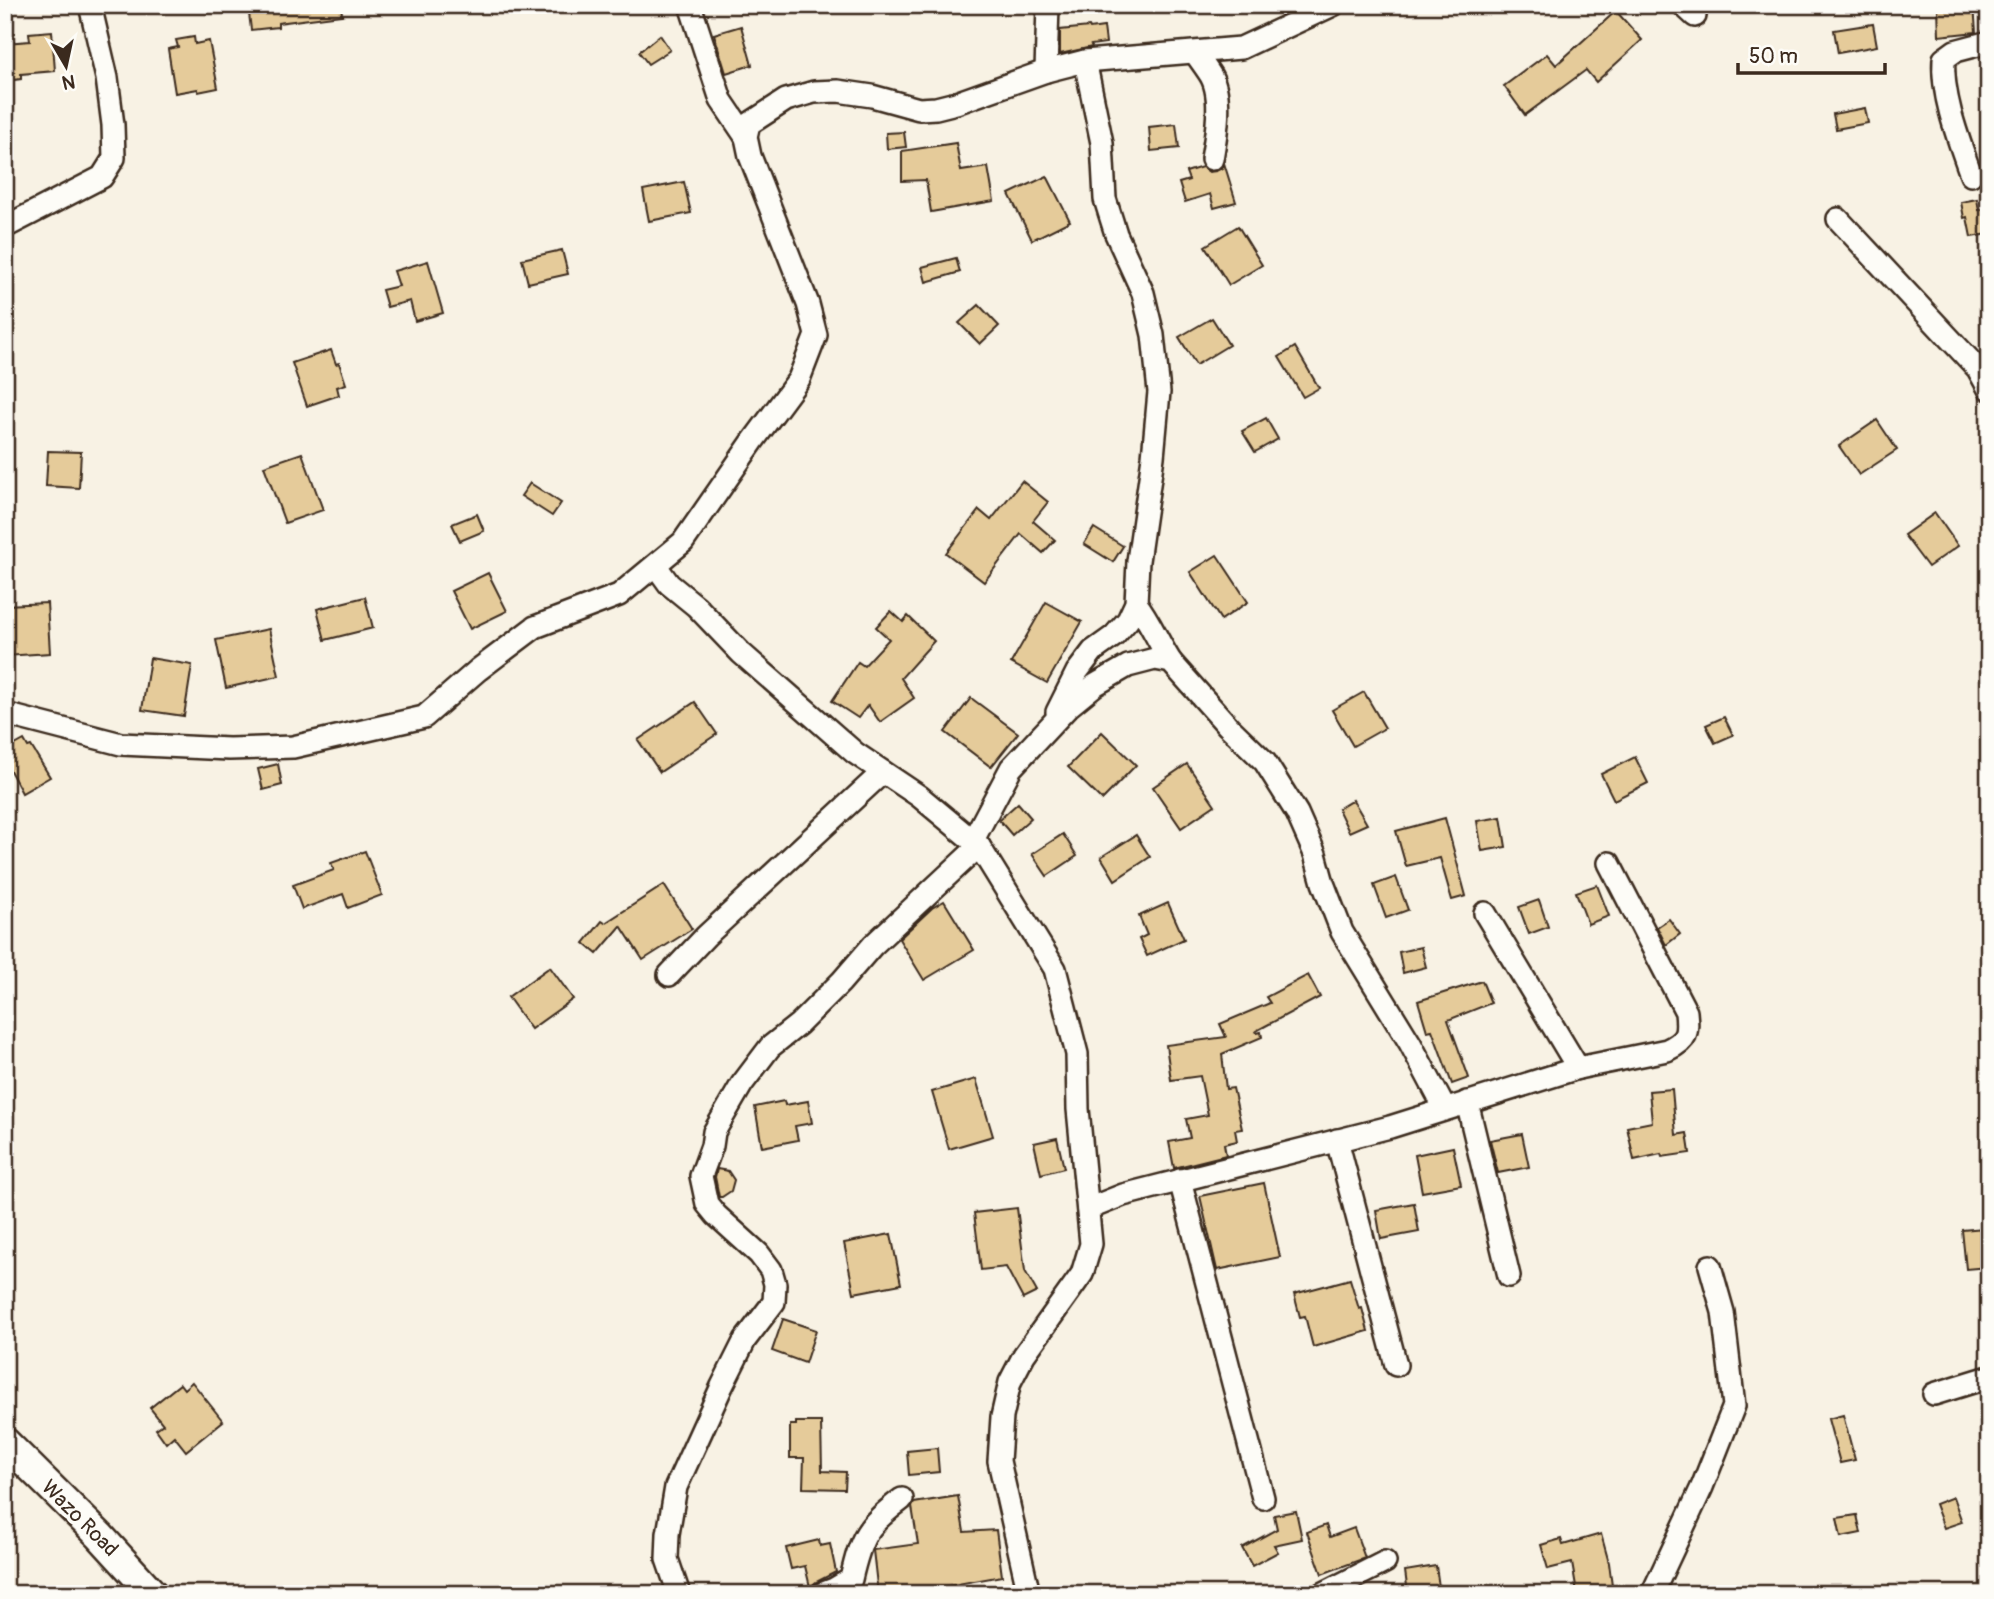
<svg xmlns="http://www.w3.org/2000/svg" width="1994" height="1599" viewBox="0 0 1994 1599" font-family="Pangolin,sans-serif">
	<rect width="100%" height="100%" fill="#f8f2e4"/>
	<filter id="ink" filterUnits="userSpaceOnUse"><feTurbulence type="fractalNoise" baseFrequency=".0143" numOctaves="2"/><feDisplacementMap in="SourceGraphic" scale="14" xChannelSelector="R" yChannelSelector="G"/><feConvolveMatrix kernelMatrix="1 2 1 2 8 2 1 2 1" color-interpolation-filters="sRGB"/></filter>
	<g filter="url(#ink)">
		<g fill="#e5cb9a" stroke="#3b2a1e" stroke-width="2">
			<path d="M248,5h93l1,10 -64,8v4l-27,3z"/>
			<path d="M1974,5l2,27 -37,4 -1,-28z"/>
			<path d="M1616,11l26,29 -46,42 -10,-12 -61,45 -21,-29 43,-32 9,11z"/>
			<path d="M1873,24l4,22 -39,7 -4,-23z"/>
			<path d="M741,26l11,39 -26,8 -12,-39z"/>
			<path d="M1089,27l1,2 14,-2 2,16 -15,2 1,2 -32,7v-24z"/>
			<path d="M52,31l3,40 -34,3v5l-16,2v-38l25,-2 -1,-8z"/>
			<path d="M660,35l10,15 -22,14 -9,-12z"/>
			<path d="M194,37l1,7 14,-3 9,47 -20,4v-3l-23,4 -7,-44 10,-2 -2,-7z"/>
			<path d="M1865,108l3,15 -32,6 -3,-15z"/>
			<path d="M1176,124l3,24 -28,3 -2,-24z"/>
			<path d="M904,132l2,15 -19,2 -1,-16z"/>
			<path d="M956,143l5,28 27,-4 6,34 -63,11 -5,-32 -24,1v-30z"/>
			<path d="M1224,163l12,39 -22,6 -4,-14 -25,8 -6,-19 10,-3 -3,-8 16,-5 7,5 7,-1 6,-3z"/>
			<path d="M1047,176l23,45 -38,19 -23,-46z"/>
			<path d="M684,182l7,31 -42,8 -6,-31z"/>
			<path d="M1977,199l2,11 10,-2v26l-18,3 -4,-20 -3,1 -3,-16z"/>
			<path d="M1238,226l24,39 -33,20 -24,-39z"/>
			<path d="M562,250l6,24 -40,9 -6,-24z"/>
			<path d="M956,258l4,14 -34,10 -4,-15z"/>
			<path d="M428,261l15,52 -28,8 -5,-20 -23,6 -5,-17 17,-4 -5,-15z"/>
			<path d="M979,305l20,21 -19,18 -21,-21z"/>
			<path d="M1212,318l17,27 -33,20 -17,-28z"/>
			<path d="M1295,347l24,41 -16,9 -24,-40z"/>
			<path d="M331,350l5,14 3,-1 7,21 -9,3 2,8 -32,11 -15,-43z"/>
			<path d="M1266,418l12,21 -23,13 -13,-21z"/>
			<path d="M1877,420l20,30 -38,25 -20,-29z"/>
			<path d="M48,451l33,1 -2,36 -33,-2z"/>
			<path d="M302,453l21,57 -38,13 -21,-57z"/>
			<path d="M1022,481l26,21 -15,19 22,19 -12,13 -22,-19 -37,48 -38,-29 33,-43 12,10z"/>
			<path d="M530,483l31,20 -9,13 -31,-20z"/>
			<path d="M1935,513l23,33 -30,21 -24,-32z"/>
			<path d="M477,514l7,17 -24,10 -8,-17z"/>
			<path d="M1094,528l29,18 -10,16 -29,-18z"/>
			<path d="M1217,555l31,47 -27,18 -31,-48z"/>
			<path d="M488,573l19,38 -37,18 -19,-38z"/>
			<path d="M365,597l8,31 -48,12 -8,-31z"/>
			<path d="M1046,602l36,20 -35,61 -36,-20z"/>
			<path d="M47,603l3,50 -45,3v-51z"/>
			<path d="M891,611l12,11 5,-6 26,25 -33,37 13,20 -34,24 -12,-17 -10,13 -26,-17 26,-39 6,4 25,-27 -13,-12z"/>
			<path d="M269,629l10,47 -53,12 -10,-48z"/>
			<path d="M150,658l42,7 -8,51 -42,-6z"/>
			<path d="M1364,692l21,36 -32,18 -21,-36z"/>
			<path d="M971,698l47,35 -27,34 -46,-35z"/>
			<path d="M695,702l22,32 -57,38 -22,-32z"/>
			<path d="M1724,717l9,18 -18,8 -9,-18z"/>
			<path d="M1102,732l34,33 -34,35 -34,-33z"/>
			<path d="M24,740l4,7 3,-1 19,31 -28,16 -17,-32 7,-4 -4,-8z"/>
			<path d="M1635,757l13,26 -34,17 -13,-26z"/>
			<path d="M278,764l4,21 -19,5 -5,-21z"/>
			<path d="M1187,764l28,41 -34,23 -28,-41z"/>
			<path d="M1353,800l14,24 -18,8 -11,-23z"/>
			<path d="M1018,803l13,15 -19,17 -13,-15z"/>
			<path d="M1501,817l5,30 -24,4 -5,-30z"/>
			<path d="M1445,818l21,78 -14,4 -12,-42 -34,8 -10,-35z"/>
			<path d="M1063,834l14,22 -30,20 -15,-22z"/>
			<path d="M1136,835l14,22 -35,23 -14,-23z"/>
			<path d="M365,851l17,44 -34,13 -5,-14 -41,15 -9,-24 41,-15 -3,-7z"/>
			<path d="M1396,877l12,33 -22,8 -12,-33z"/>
			<path d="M664,885l28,44 -49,31 -22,-34 -24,28 -13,-11 18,-22 3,2z"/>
			<path d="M1597,885l12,31 -21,8 -12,-32z"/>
			<path d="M1539,900l9,27 -19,7 -10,-27z"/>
			<path d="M944,901l30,49 -50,30 -25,-41 33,-31z"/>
			<path d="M1168,903l16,36 -37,17 -8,-17 8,-4 -8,-19z"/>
			<path d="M1669,919l11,15 -14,11 -9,-18z"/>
			<path d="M1421,947l5,20 -23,6 -4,-21z"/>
			<path d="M550,967l23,32 -42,30 -23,-32z"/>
			<path d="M1308,975l12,22 -64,34 1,2 4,-1 1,5 -40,17 4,35 7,-1 9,41 -7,1 2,11 -13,3 2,11 -52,13 -5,-26 21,-4 -4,-19 22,-4 -8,-39 -29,4 -5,-35 60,-8 -6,-13 50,-21 -4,-6z"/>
			<path d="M1482,981l9,22 -43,17 21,58 -17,6 -20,-54 -5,1 -9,-30z"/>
			<path d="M976,1079l17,57 -44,13 -17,-57z"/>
			<path d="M1672,1089l4,46 11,-2 3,20 -28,4 -1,-3 -27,6 -7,-33 25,-5 -3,-31z"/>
			<path d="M784,1101l1,4 23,-4 4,22 -17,3 3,14 -36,7 -7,-40z"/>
			<path d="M1522,1134l7,33 -31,6 -8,-33z"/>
			<path d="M1057,1138l7,30 -23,6 -7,-31z"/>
			<path d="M1453,1147l8,38 -39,7 -7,-37z"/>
			<path d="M717,1169l11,2 6,9 -3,11 -9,6h-3l-4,-20z"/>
			<path d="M1264,1183l16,74 -63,13 -17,-74z"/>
			<path d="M1414,1203l5,29 -38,7 -5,-29z"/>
			<path d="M1017,1208l8,63 12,21 -14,7 -17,-32 -25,3 -7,-57z"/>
			<path d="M1984,1228l4,39 -22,2 -4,-39z"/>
			<path d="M891,1234l10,50 -47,9 -10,-50z"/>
			<path d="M1350,1279l9,30 3,-1 6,23 -55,16 -8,-31 -5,1 -6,-23z"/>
			<path d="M783,1319l33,11 -11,33 -33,-12z"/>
			<path d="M192,1382l31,39 -37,30 -12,-15 -8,7 -10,-14 7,-5 -13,-16 30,-24 4,5z"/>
			<path d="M1843,1415l12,45 -15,3 -12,-44z"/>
			<path d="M796,1422h25l1,49 24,1 -1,17 -42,-1 1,-30h-14v-33h6z"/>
			<path d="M937,1448l2,24 -30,3 -2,-24z"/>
			<path d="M958,1496l6,36 32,-2 6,46 -72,13v5h-52l-5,-44 45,-6 -6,-37 2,-4z"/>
			<path d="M1953,1497l9,25 -18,6 -9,-24z"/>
			<path d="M1296,1511l6,28 -28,6 4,7 -26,14 -10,-18 35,-19 -3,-14z"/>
			<path d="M1857,1515l4,18 -20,4 -4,-19z"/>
			<path d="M1326,1525l4,12 24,-9 11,30 -43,16 -15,-42z"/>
			<path d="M1601,1534l8,29 3,23 -35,6 -5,-29 -24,6 -7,-24 20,-6 2,6z"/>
			<path d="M819,1540l1,6 10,-2 6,28 -20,10 -6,5 -5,-21 -14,3 -5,-21z"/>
			<path d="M1436,1566l4,28h-32l-3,-23z"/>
		</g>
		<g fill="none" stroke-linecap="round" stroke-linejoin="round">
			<defs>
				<g id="street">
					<path d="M690,5l31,95 25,37"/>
					<path d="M1683,5l12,11"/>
					<path d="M1195,53c5,7 11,15 16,23 12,21 5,60 1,83"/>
					<path d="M1046,71l2,-66"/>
					<path d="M1971,175c-12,-34 -30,-80 -27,-116l11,-8 34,-9"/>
					<path d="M1838,219l140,150 11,20"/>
					<path d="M5,227l97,-50 12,-19 -1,-33 -6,-47 -17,-73"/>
					<path d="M656,566l13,18 27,22 45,47 114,100 64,43 60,50 76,123 22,85 1,55 13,135 -9,30 -58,81 -14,27 -8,35 -3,44 30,133"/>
					<path d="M1136,603c14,18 22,39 35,59"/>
					<path d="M1057,712l20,-40 16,-21 21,-15 14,-16 8,-17 2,-42 15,-104 6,-65 -6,-57 -10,-42 -27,-59 -11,-35 -3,-56 -17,-82"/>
					<path d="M5,714l116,30 108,5 64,-2 131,-30 54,-47 57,-43 84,-32 64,-53 70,-101 46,-62 17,-44 -8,-31 -58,-148 -4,-19 3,-13 37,-24 28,-8 24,-1 34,5 47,13 17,-1 20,-5 90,-32 39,-10 156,-13 92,-43"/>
					<path d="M973,840l38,-72 57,-61 27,-22 33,-19 27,-7 16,3 57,64 37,36 32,51 18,41 8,29 19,49 68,111 35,66"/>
					<path d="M1485,913l93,155"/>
					<path d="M669,975l37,-39 177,-164"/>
					<path d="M1467,1102l42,174"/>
					<path d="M1337,1140l59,225"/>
					<path d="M1180,1180l83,318"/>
					<path d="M1088,1209l35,-14 267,-68 188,-59 89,-18c21,-10 21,-17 19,-38l-77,-149"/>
					<path d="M1934,1394l55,-17"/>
					<path d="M679,1594l-12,-35 1,-25 8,-47 46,-101 23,-46 29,-38 1,-18 -4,-14 -12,-16 -43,-39 -9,-11 -6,-28 11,-30 2,-14 28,-48 28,-37 29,-23 42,-42 32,-37 106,-99"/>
					<path d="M821,1594l13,-5 17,-10c10,-43 15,-53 51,-80"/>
					<path d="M1322,1594l63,-32"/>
					<path d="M1652,1594l50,-107 32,-81 -11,-94 -13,-46"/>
				</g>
				<path id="secondary" d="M5,1442l95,94 53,58"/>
			</defs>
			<use href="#street" stroke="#3b2a1e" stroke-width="26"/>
			<use href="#secondary" stroke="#3b2a1e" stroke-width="33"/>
			<use href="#street" stroke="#fdfcf7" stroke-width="21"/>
			<use href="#secondary" stroke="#fdfcf7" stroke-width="28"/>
		</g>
	</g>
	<g text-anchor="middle" stroke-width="7" stroke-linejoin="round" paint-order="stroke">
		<g font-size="21" fill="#3b2a1e" stroke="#fdfcf7">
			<text transform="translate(80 1518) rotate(45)" y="7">Wazo Road</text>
		</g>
	</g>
	<rect width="1994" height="1599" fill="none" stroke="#fdfcf7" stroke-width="28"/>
	<rect x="14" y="14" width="1966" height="1571" fill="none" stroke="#3b2a1e" stroke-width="2.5" filter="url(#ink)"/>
	<g transform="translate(66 66) rotate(171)" stroke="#fdfcf7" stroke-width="5" paint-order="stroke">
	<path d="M0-5L12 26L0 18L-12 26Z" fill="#3b2a1e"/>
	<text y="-10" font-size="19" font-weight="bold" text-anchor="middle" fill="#3b2a1e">N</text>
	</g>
	<path d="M1738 63v10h147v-10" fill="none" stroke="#3b2a1e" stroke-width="3.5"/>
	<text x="1749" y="63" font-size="21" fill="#3b2a1e" stroke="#fdfcf7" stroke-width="5" paint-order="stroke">50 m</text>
</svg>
